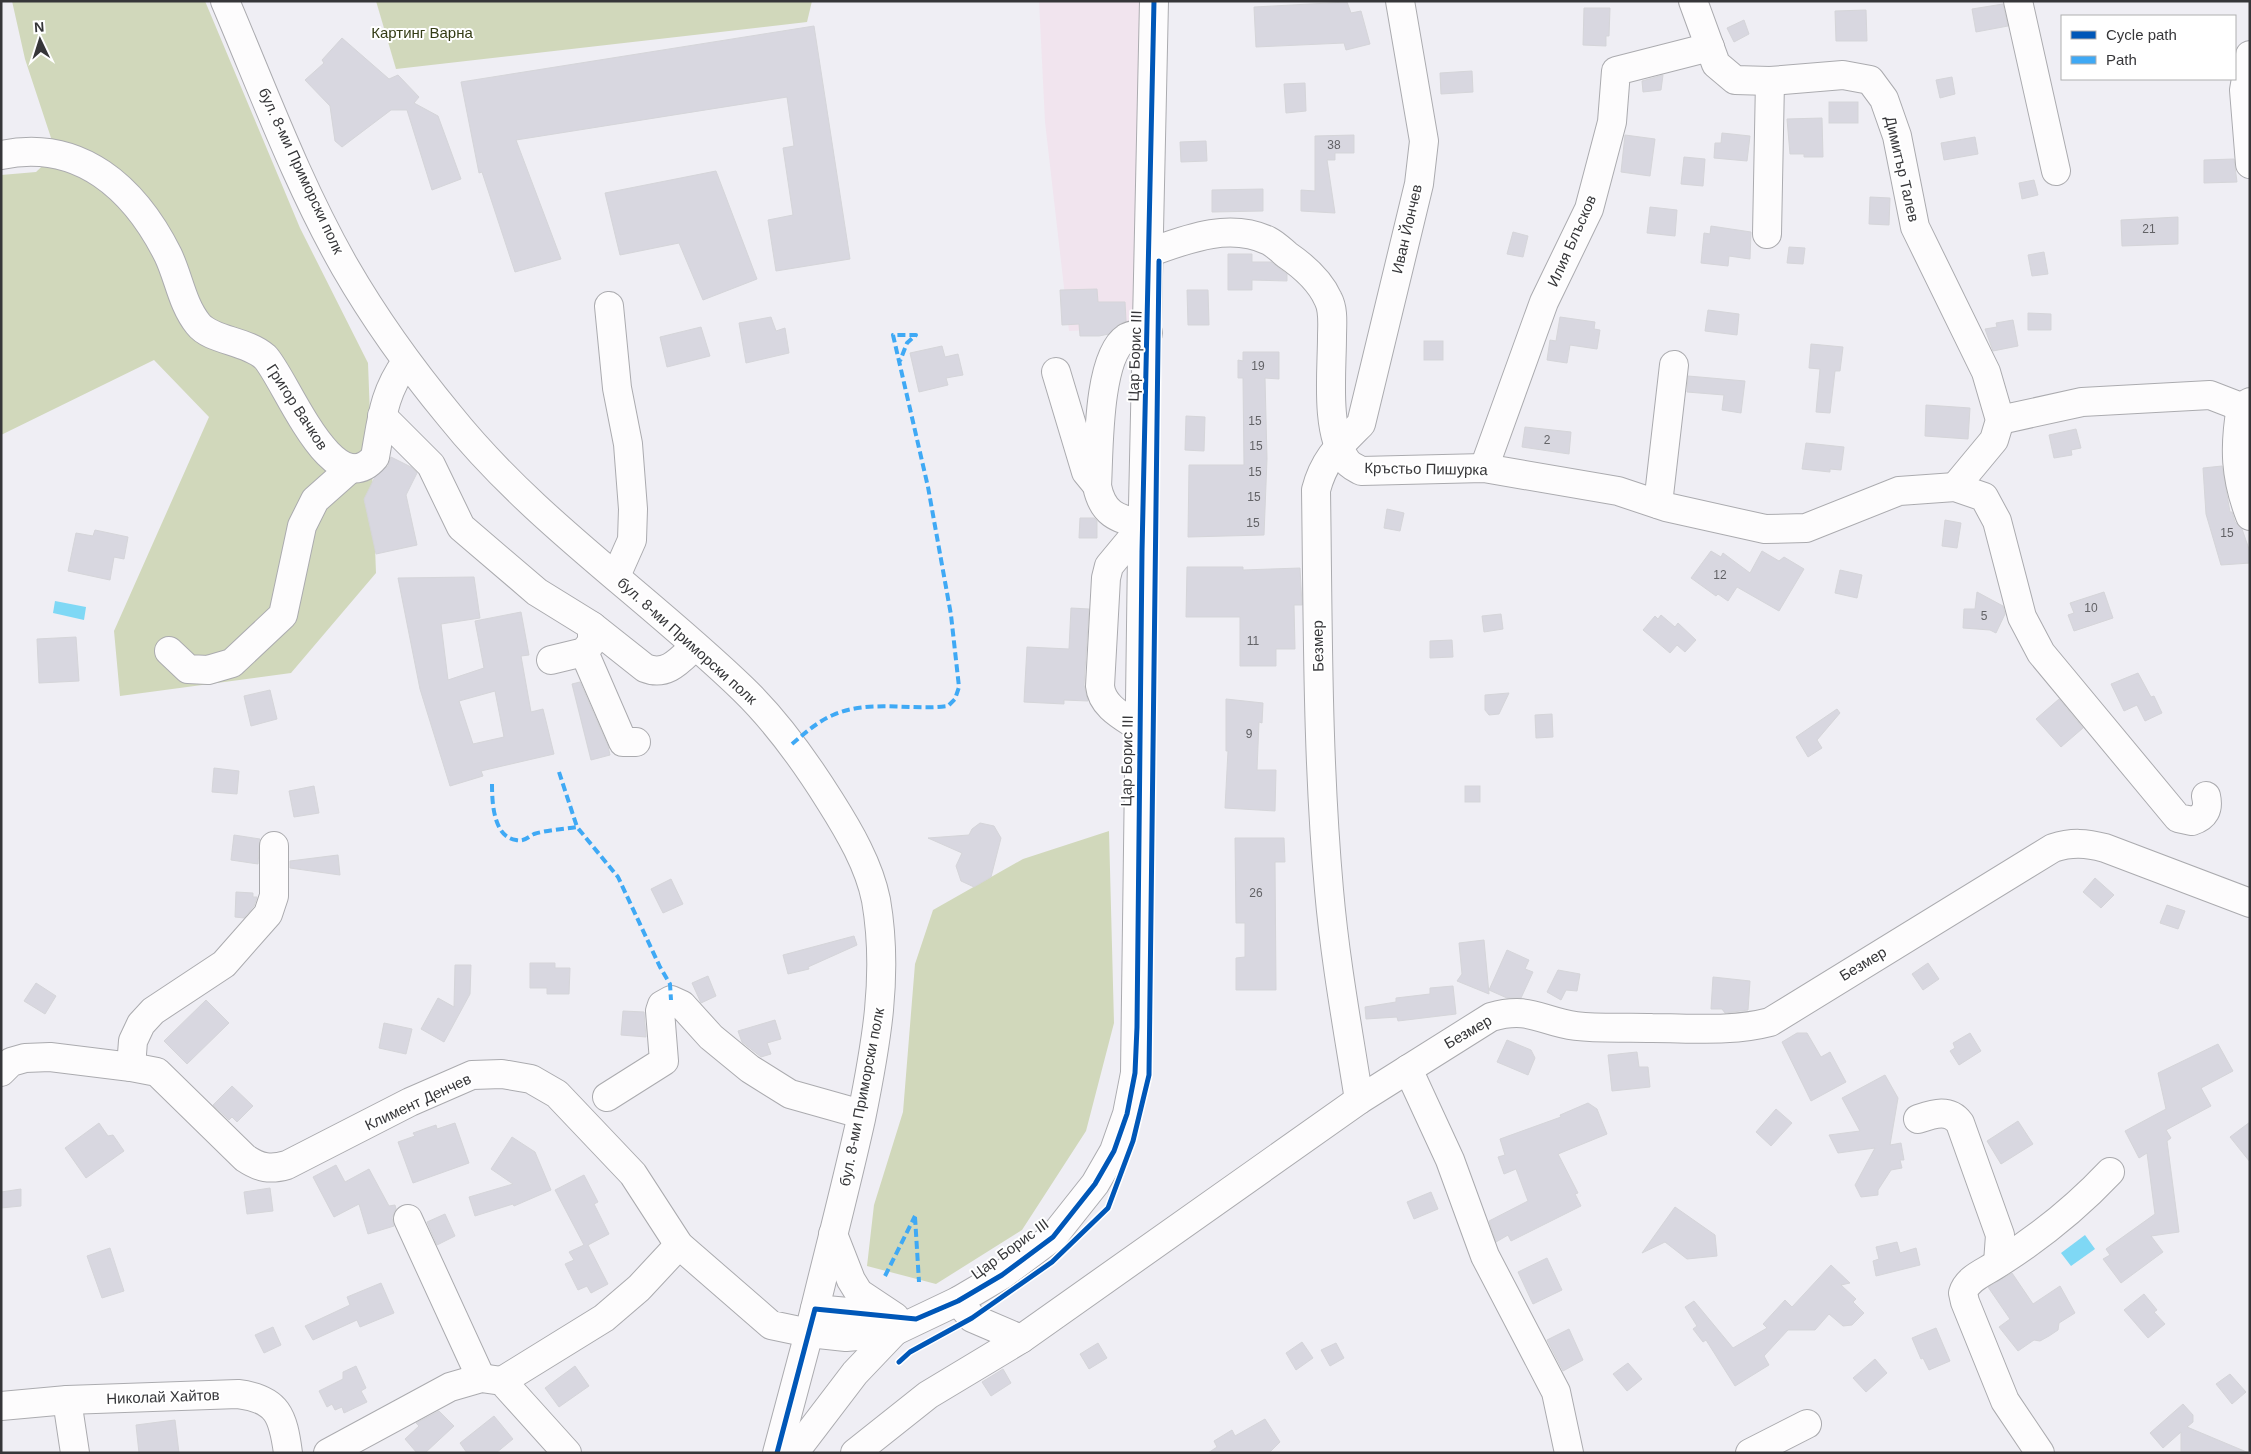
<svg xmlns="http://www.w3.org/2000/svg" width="2251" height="1454" viewBox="0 0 2251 1454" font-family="Arial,sans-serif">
	<rect width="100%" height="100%" fill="#efeef4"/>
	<path fill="#f1e4ee" d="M1039,1h104l-7,327 -67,3 -24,-209z"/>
	<g fill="#d1d8bb">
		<path d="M12,1h193l95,227 68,135 8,210 -85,100 -171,23 -6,-65 95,-214 -55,-57 -153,75v-260l35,-3 20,-19 -31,-94z"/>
		<path d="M376,1h436l-5,21 -411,47z"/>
		<path d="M1109,831l5,192 -28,108 -64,99 -86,54 -69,-18 7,-61 29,-93 12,-148 18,-54 90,-51z"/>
	</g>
	<g fill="#7fd8f5">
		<path d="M55,601l31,6 -2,13 -31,-7z"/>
		<path d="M2085,1235l10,14 -24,17 -10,-13z"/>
	</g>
	<g fill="#d8d7e0" stroke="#d5d5d9" fill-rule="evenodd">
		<path d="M1347,2l4,11 10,-2 9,33 -24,6 -2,-7 -88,4 -2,-40z"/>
		<path d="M2003,4l5,22 -32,6 -4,-23z"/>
		<path d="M1584,8h26l-1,28h-3v10l-23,-1z"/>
		<path d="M1866,10l1,31h-31l-1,-30z"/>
		<path d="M1744,20l5,14 -15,8 -7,-14z"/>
		<path d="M814,26l36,233 -74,12 -8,-51 25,-5 -10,-67 11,-2 -7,-49 -271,43 45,119 -46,13 -33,-100 -3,1 -18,-91z"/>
		<path d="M342,38l47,41 9,-4 21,22 -5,6 24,13 23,63 -29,11 -25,-80h-16l-49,37 -7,-6 -5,-35 -25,-26 19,-17 -2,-3z"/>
		<path d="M1472,71l1,21 -32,2 -1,-21z"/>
		<path d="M1663,75l-2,15 -18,2 -1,-11z"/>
		<path d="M1952,77l3,17 -15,4 -4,-18z"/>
		<path d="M1305,83l1,28 -20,2 -2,-29z"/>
		<rect x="1829" y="102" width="29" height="21"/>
		<path d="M1822,118l1,39h-19v-3h-14l-3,-35z"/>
		<path d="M1722,133l28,3 -3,25 -33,-3 1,-15h6z"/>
		<path d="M1354,135v18h-19v7h-8l8,53 -34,-2v-21l14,1v-55z"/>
		<path d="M1625,135l30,4 -5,37 -29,-4z"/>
		<path d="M1975,137l3,17 -34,6 -3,-17z"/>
		<path d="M1206,141l1,20 -26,1 -1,-20z"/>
		<path d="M1684,157l21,2 -2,27 -22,-2z"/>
		<path d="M2234,159l3,23 -33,1v-23z"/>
		<path d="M716,171l41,108 -54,21 -24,-57 -59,12 -15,-62z"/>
		<path d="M2034,180l4,15 -16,4 -3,-16z"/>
		<path d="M1263,189v22l-51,1v-22z"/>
		<path d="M1870,197l20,1 -1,27 -20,-1z"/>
		<path d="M1650,207l27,3 -2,26 -28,-3z"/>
		<path d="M2178,217v27l-56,2 -1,-26z"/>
		<path d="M1711,226l40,6 -1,27 -21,-3 -1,10 -27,-3 3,-30 6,1z"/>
		<path d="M1513,232l15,4 -5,21 -16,-3z"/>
		<path d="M1789,247l16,1 -2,16 -16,-1z"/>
		<path d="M2044,252l4,22 -16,2 -4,-21z"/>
		<path d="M1228,254h24v8h19l16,12v7l-35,-1v10h-24z"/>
		<path d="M1097,289l1,13h27l1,19 -8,4 -9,9 -10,2h-19l-1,-12 -17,1 -2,-35z"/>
		<path d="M1187,290h21l1,35h-21z"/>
		<path d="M1708,310l31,4 -2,21 -32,-4z"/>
		<path d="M2028,313l23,1v16h-23z"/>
		<path d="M771,317l5,14 9,-3 4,25 -43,10 -7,-40z"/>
		<path d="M1560,317l35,5 -1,7 6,1 -3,19 -27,-4 -3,18 -20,-3 3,-20 6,1z"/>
		<path d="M2013,320l5,26 -25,5 -8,-22 12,-2 -1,-4z"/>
		<path d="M701,327l9,29 -43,11 -7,-30z"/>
		<rect x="1424" y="341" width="19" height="19"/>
		<path d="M1811,344l32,3 -3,24h-5l-5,42 -14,-1 4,-43 -11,-1z"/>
		<path d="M942,346l3,11 13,-3 5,21 -17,3 2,7 -29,7 -9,-39z"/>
		<path d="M1243,352h36v27l-14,-1 2,81 -3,76 -76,2 1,-72h55l-1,-87h-5v-18l5,1z"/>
		<path d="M1688,376l57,5 -4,32 -19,-3 2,-15 -37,-3z"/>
		<path d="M1926,405l44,3 -2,31 -43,-3z"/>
		<path d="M1186,416l19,1 -1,34 -19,-1z"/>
		<path d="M1525,427l46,5 -2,22 -47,-7z"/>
		<path d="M2076,429l5,19 -10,2 1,5 -18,3 -5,-23z"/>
		<path d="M1806,443l38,4 -3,23 -11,-1v3l-28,-3z"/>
		<path d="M391,457l20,10 6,6 -11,22 11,50 -41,9 -12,-55 12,-24 12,-9z"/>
		<path d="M2222,466l8,46h2l3,10 7,7 8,23v11l-29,2 -15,-51 -3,-46z"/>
		<path d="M1387,509l17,4 -4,18 -16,-3z"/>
		<path d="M1080,518h14l3,3v17h-18z"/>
		<path d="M1945,520l16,3 -4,25 -15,-2z"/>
		<path d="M95,530l33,7 -4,22 -10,-2 -4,23 -42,-9 8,-38 17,3z"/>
		<path d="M1711,551l10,6 2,-4 27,20 12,-22 17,10 5,-4 20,12 -25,42 -42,-24 -9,14 -10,-7 -2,2 -25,-18z"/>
		<path d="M1187,567h56v3l57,-2 2,37h-8l1,44h-19v17h-36v-49h-54z"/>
		<path d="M1840,570l22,5 -5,23 -22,-5z"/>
		<path d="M474,577l6,41 -39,6 7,56 36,-12 -9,-47 46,-9 8,43 -8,1 10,56 12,-3 11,45 -73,17 2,5 -33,10 -30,-97 -22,-111zM495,691l9,46 -31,7 -14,-43z"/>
		<path d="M1977,592l26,14 2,8 -9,19 -6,-3 -27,-2 1,-19h11z"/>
		<path d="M2104,592l9,26 -39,13 -6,-16 6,-2 -4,-10z"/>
		<path d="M1071,608l18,1 -5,76 4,16 -24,-1v4l-40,-2 3,-55 42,2z"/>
		<path d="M1501,614l2,15 -19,3 -2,-16z"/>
		<path d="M1661,615l14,12 3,-4 18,17 -11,12 -8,-7 -7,8 -27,-23 12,-14 3,3z"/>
		<path d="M76,637l3,44 -40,2 -2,-44z"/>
		<path d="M1452,640l1,17 -23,1v-17z"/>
		<path d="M2138,673l13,24 3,-1 8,17 -17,8 -8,-16 -13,6 -13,-27z"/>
		<path d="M580,682l28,64 2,9 -19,5 -19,-76z"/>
		<path d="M270,690l7,29 -26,7 -7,-30z"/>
		<path d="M1509,693l-10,21 -10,1 -4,-5v-15z"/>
		<path d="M1226,699l37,4 -1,20 -3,-1 -2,48h19l-1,41 -50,-3 3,-57h-2z"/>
		<path d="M2059,699l24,29 -22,19 -25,-28z"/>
		<path d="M1837,709l3,4 -23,27 5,8 -14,9 -12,-20z"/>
		<path d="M1552,714l1,23 -17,1 -1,-23z"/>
		<path d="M214,768l25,3 -2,23 -25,-2z"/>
		<path d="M314,786l5,27 -25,4 -5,-26z"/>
		<rect x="1465" y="786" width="15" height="16"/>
		<path d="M980,823l14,3 7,12 -10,39 -17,10 -13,-6 -5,-15 6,-13 -34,-15 41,-3 3,-6z"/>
		<path d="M234,835l26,4 -2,25 -27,-4z"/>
		<path d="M1235,838h49l1,24h-10l1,128h-40v-32l9,-1v-34h-9z"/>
		<path d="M338,855l2,20 -50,-7v-7z"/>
		<path d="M2095,878l19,17 -13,13 -18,-16z"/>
		<path d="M671,879l12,25 -20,9 -12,-24z"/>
		<path d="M236,892l17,1v4h4l-3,9 -10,12 -9,-1z"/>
		<path d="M2167,905l18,6 -7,18 -18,-6z"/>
		<path d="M854,936l3,9 -49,22 1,2 -21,5 -5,-19z"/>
		<path d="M1484,940l5,54 -32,-13 5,-7 -3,-31z"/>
		<path d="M1507,950l22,10 -4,9 8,3 -12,26h-14l-18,-8z"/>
		<path d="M530,963h25v5h15l-1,26h-22v-6h-17z"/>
		<path d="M1928,963l11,16 -16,11 -11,-16z"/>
		<path d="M455,965h16l-1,29 -26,48 -23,-13 17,-31 16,9z"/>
		<path d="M1558,970l22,4 -3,17 -11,-1 -5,10 -14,-8z"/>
		<path d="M708,976l8,20 -15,7 -9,-20z"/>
		<path d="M1713,977l37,4 -2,29 -23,3 -3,-4h-11z"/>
		<path d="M36,983l20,13 -11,18 -21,-13z"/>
		<path d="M1453,986l3,28 -58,7 -1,-4 -31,2 -1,-12 31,-5v-4l34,-4v-6z"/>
		<path d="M206,1000l23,23 -42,41 -23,-23z"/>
		<path d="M623,1011l21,1 2,25 -25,-2z"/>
		<path d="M775,1020l6,19 -14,4 4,11 -10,3 -19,-15 -4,-11z"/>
		<path d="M384,1023l28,6 -6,25 -27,-6z"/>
		<path d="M1797,1033h10l14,24 9,-5 16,30 -35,19 -29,-59z"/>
		<path d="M1970,1033l11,18 -22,14 -9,-14 5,-3 -2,-5z"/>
		<path d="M1507,1040l24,10 4,8 -7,17 -31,-13z"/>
		<path d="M2218,1044l15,27 -32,17 10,18 -45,24 5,8 -4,3 12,91 -28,4 12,16 -42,31 -18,-24 7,-4 -4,-6 49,-35 -8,-61 -8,5 -14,-27 41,-22 -8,-36z"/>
		<path d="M1637,1052l2,15h9l2,20 -38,4 -4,-36z"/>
		<path d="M1885,1075l13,23 -8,47 11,-2 3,17h-4l2,8 -11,2 -13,20v5l-17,2 -6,-12 20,-37 -37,5 -9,-18 31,-4 -18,-33z"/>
		<path d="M232,1086l21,20 -16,16 -5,-5 -3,3 -16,-15z"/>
		<path d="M1588,1103l9,6 10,25 -49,20 20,39 -3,1 6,12 -70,35 -3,-6 -12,7 -7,-21 39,-20 -12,-32 -12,5 -6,-17 7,-2 -5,-16 61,-22 -1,-2z"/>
		<path d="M1776,1109l16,14 -21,23 -15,-14z"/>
		<path d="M2018,1121l15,23 -32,20 -14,-23z"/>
		<path d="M2250,1122v40l-20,-25z"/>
		<path d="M99,1123l9,13 5,-1 11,16 -38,27 -21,-30z"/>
		<path d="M455,1123l14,40 -56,20 -15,-41 17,-6 -2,-3 23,-8 1,4z"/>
		<path d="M512,1137l23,15 16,38 -37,16 -1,-2 -38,12 -6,-19 44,-13 -22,-15z"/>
		<path d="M336,1165l9,17 24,-13 20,37 6,-1 1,4 -4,9 2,8 -26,8 -9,-30 -25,13 -21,-40z"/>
		<path d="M584,1175l14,27 -4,2 15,30 -21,11 20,39 -17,9 -4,-7 -9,4 -13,-26 9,-4 -5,-8 15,-7 -29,-55z"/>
		<path d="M270,1188l3,23 -26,3 -3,-22z"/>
		<path d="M21,1189v17l-20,2v-16z"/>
		<path d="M1431,1192l7,17 -24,10 -7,-17z"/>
		<path d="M1675,1207l40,28 2,21 -30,3 -22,-17 -23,11z"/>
		<path d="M445,1214l10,22 -18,9 -10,-23z"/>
		<path d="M1897,1242l3,11 16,-5 4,17 -44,11 -3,-15 6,-2 -3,-12z"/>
		<path d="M110,1248l14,43 -22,7 -15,-42z"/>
		<path d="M1547,1258l15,32 -29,14 -15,-32z"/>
		<path d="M1831,1265l19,18 -9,2 15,14 -3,3 11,11 -12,12 -9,1 -14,-12 -14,16h-27l-24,26 5,9 -34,21 -29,-46 -3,2 -10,-13 4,-3 -12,-19 9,-6 39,47 34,-20 -4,-4 22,-24 7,7z"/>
		<path d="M2012,1273l21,31 27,-18 15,27 -16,10 -1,7 -9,6 -9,5 -6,-1 -16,11 -19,-24 11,-8 -22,-32z"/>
		<path d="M381,1283l13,30 -34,14 -3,-7 -44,20 -8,-14 45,-21 -3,-8z"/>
		<path d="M2144,1294l13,16 -3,2 11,12 -17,14 -24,-28z"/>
		<path d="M273,1327l8,18 -17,8 -9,-18z"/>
		<path d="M1936,1328l14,33 -21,9 -6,-12 -2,1 -9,-21z"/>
		<path d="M1569,1329l14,31 -20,11 -16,-31z"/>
		<path d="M1302,1342l11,16 -17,12 -10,-17z"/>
		<path d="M1098,1343l9,15 -18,11 -9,-15z"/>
		<path d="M1336,1343l8,15 -14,8 -9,-16z"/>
		<path d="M1875,1359l12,14 -21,19 -13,-14z"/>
		<path d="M1628,1363l14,16 -15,12 -14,-17z"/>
		<path d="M356,1366l10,22 -5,3 6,11 -23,11 -2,-6 -7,3 -3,-6 -5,3 -8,-16 24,-12v-7z"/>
		<path d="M575,1366l14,20 -30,21 -14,-19z"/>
		<path d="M1003,1369l8,14 -20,13 -9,-14z"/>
		<path d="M2230,1374l16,18 -14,12 -16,-20z"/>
		<path d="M2183,1404l10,11v7l-6,5 62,26h-68v-21l-18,16 -13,-15z"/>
		<path d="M439,1411l15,15 -29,27h-8l-12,-14 14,-13 -3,-3z"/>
		<path d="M494,1416l19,23 -17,14h-29l-7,-10z"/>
		<path d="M1265,1419l15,23 -11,11h-61l9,-6 -3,-6 18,-11 3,6z"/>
		<path d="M175,1420l4,33h-40l-3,-28z"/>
	</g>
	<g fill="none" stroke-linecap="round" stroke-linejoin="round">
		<defs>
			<g id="minor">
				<path d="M225,1c38,89 72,182 120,266 30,52 66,102 104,148 84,105 198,181 294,274 34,33 62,72 87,112 19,30 39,64 46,99 13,75 0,145 -15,219 -16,72 -35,143 -52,214"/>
				<path d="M1400,1l24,140 -5,43 -58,240c-22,22 -37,35 -45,66 2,133 1,267 13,400 6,70 19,140 30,210l132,-83c39,-11 49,4 85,9 25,3 51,1 76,2 40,0 80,4 118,-6l283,-174c19,-6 33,-5 52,0l145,55"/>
				<path d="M1693,1l23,63 19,16 35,1 73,-6 27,5 14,19 13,37 18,91 71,145 14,48 -6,20 -39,47"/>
				<path d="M2018,1l38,170"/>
				<path d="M2250,55l-6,35 6,74"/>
				<path d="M1,155c79,-17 134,34 167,100 11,23 14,49 30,69 13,17 48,16 67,33 20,20 68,150 110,100 7,-38 8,-63 31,-95"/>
				<path d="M1767,234l3,-153"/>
				<path d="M1151,252c36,-13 79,-30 118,-11 6,3 12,9 18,14 16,11 33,26 41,44 6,11 4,26 4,38 0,34 -7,94 14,123 3,5 10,8 15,11l123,-3 134,23 48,16 99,22 41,-1 93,-37 56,-4 29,10 13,24 25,96 19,36 137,165 14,3c13,-4 17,-12 14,-25"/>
				<path d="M609,306l8,82 11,56 5,65 -1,31 -16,36"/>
				<path d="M1056,372l30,100 9,11"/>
				<path d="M2241,407c-7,40 -6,70 9,109"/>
				<path d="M382,416l49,49 30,62 76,65 55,34v16l-8,10 -33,8"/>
				<path d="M2000,420l82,-18 128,-7 31,12 9,-5"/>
				<path d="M1484,468l60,-166 45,-93 23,-87 4,-51 94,-24"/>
				<path d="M1658,504l16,-139"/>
				<path d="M592,626l53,42c22,9 35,-8 50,-22"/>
				<path d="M169,651l19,18 20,1 24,-7 51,-48 19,-89 13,-26 36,-32"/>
				<path d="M584,652l39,90h13"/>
				<path d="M1140,728c-16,-11 -38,-21 -40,-42l6,-108 3,-12 34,-41c-26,-7 -40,-10 -46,-39 2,-32 0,-129 29,-148 5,-4 16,-4 22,-5"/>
				<path d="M131,1067l2,-26 8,-17 12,-13 71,-47 44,-50 6,-18v-50"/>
				<path d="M1408,1069l42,91 35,96 71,136 13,61"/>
				<path d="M1,1072l10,-10 14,-4 25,-1 81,10 26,5 88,86c15,10 25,12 42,7l123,-63 62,-27 30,-1 29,5 26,15 76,80 46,71 92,80 38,8 37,4 24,-2 25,-4 63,-30 44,-26 51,-38 42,-53 19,-33 13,-37 8,-41 7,-521 12,-551"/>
				<path d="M607,1097l57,-36 -4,-50 2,-6 9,-5 11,5 29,32 39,32 40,25 71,20"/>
				<path d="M1918,1119c15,-5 31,-11 42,4l40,112 -2,28"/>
				<path d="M408,1219l73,159"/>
				<path d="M833,1234l18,46 8,13 36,24"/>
				<path d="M958,1301l14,17 49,21 338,-239"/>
				<path d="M815,1309l77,7"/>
				<path d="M502,1381l102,-63 35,-30 40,-43"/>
				<path d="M67,1400l8,53"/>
				<path d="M1,1406l66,-6 171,-6c40,5 45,22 50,59"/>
				<path d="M328,1453l122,-66 31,-9 21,3 65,72"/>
				<path d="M855,1453l73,-58 93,-56"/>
				<path d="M1750,1453l57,-29"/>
				<path d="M2040,1453l-35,-52 -40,-99 -2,-9c4,-14 20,-20 31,-27 42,-26 82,-58 116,-94"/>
			</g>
			<g id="major">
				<path d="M777,1453l32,-120"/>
				<path d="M794,1453l61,-80 40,-42"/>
			</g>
		</defs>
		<use href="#minor" stroke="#ababaf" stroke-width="30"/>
		<use href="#major" stroke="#ababaf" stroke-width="30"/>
		<use href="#minor" stroke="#fdfcfd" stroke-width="28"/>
		<use href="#major" stroke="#fdfcfd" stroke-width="28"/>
		<g stroke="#3fa9f5" stroke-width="4" stroke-dasharray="8 4" stroke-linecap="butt">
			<path d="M792,744c13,-11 25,-22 41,-29 36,-16 78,-4 115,-9l7,-7 4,-12 -8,-72 -23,-128 -35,-152h23l-9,8 -7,18"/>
			<path d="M559,772l18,55 41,50 42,90 10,17 1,16"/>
			<path d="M492,784c0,17 1,53 24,56 8,2 12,-3 18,-6 13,-4 30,-5 43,-7"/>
			<path d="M915,1217l4,65"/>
			<path d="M885,1276l30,-60"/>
		</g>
		<defs>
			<g id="cycleway">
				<path d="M899,1362l11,-10 62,-34 80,-56 56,-54 25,-67 16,-66 10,-814"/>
				<path d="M777,1453l38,-144 101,10 42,-18 44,-26 51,-38 42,-53 19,-33 13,-37 8,-41 2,-46 5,-475 12,-551"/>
			</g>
		</defs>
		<use href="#cycleway" stroke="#fff" stroke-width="8"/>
		<use href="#cycleway" stroke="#0057b8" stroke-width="5"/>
	</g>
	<g text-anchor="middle" stroke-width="4" stroke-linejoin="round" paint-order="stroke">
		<g font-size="12" fill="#626266">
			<text x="1334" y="149">38</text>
			<text x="2149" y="233">21</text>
			<text x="1258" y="370">19</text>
			<text x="1255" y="425">15</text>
			<text x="1547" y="444">2</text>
			<text x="1256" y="450">15</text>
			<text x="1255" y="476">15</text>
			<text x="1254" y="501">15</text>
			<text x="1253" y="527">15</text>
			<text x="2227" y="537">15</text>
			<text x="1720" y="579">12</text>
			<text x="2091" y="612">10</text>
			<text x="1984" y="620">5</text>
			<text x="1253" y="645">11</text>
			<text x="1249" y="738">9</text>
			<text x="1256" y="897">26</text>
		</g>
		<g font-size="15" fill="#343c15" stroke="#fff">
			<text x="422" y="38">Картинг Варна</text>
		</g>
		<g font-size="15" fill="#363639" stroke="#fff">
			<text transform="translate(1902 169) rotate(77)" y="5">Димитър Талев</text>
			<text transform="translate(301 171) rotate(65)" y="5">бул. 8-ми Приморски полк</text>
			<text transform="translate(1407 229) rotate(-77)" y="5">Иван Йончев</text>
			<text transform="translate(1572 241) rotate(-66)" y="5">Илия Блъсков</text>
			<text transform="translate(1135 356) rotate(-88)" y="5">Цар Борис III</text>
			<text transform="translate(297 407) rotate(57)" y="5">Григор Вачков</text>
			<text transform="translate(1426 469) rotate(1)" y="5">Кръстьо Пишурка</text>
			<text transform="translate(687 641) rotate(42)" y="5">бул. 8-ми Приморски полк</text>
			<text transform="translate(1318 646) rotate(-91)" y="5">Безмер</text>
			<text transform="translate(1127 761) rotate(-89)" y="5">Цар Борис III</text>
			<text transform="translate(1863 964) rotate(-31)" y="5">Безмер</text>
			<text transform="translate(1468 1032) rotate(-30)" y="5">Безмер</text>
			<text transform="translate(862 1097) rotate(-79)" y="5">бул. 8-ми Приморски полк</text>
			<text transform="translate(418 1102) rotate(-25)" y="5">Климент Денчев</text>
			<text transform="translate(1010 1249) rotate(-36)" y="5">Цар Борис III</text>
			<text transform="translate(163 1397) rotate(-2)" y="5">Николай Хайтов</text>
		</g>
	</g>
	<rect width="2251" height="1454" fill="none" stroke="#363639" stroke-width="5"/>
	<rect x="2061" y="15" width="175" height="65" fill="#ffffff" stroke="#afafb0"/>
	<rect x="2071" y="31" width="25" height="8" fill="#0057b8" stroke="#afafb0"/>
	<text x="2106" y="40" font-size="15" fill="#363639">Cycle path</text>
	<rect x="2071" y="56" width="25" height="8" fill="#3fa9f5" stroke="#afafb0"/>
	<text x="2106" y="65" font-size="15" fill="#363639">Path</text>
	<g transform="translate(40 40) rotate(356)" stroke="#ffffff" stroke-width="4" paint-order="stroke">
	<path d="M0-4L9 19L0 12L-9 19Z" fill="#363639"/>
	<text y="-8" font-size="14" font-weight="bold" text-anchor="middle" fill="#363639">N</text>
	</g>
</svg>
